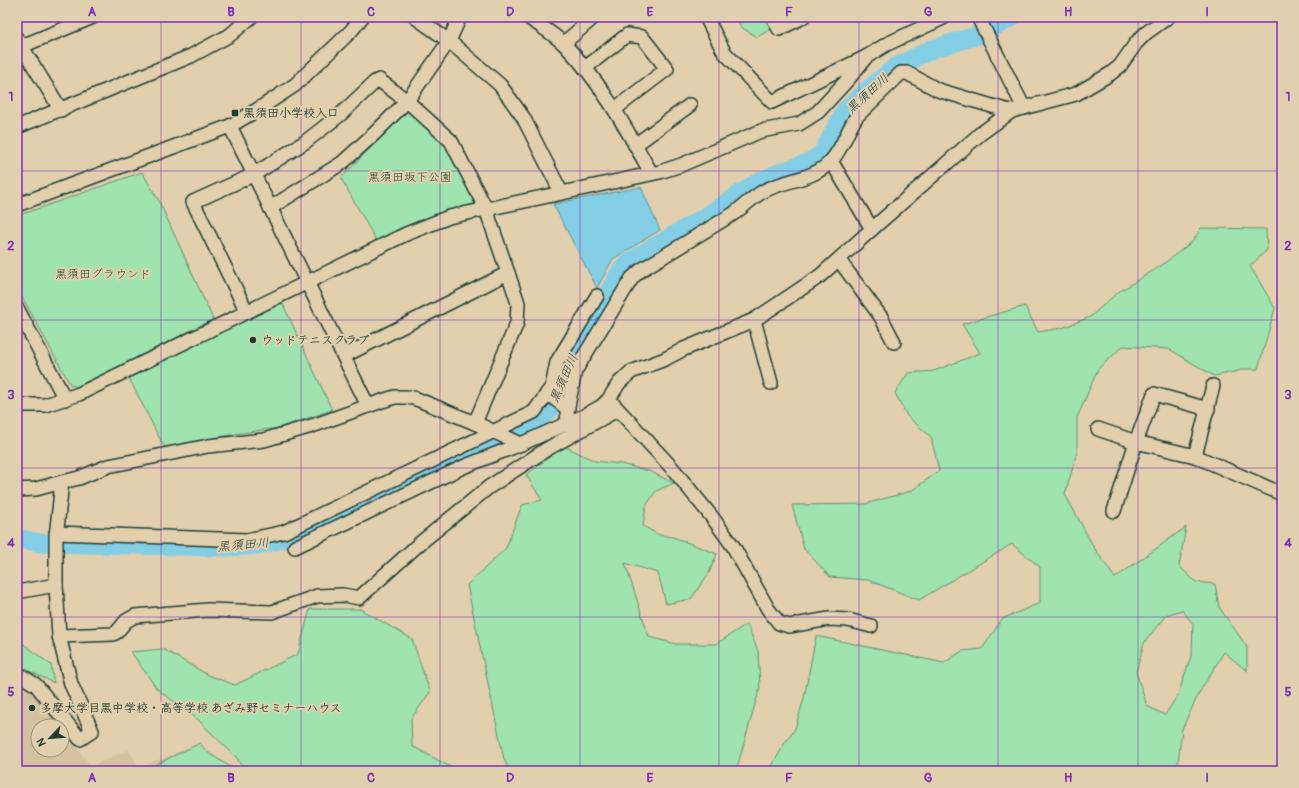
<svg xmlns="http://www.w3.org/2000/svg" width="1299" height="788" viewBox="0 0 1299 788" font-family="Pangolin,'Klee One',sans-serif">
	<rect width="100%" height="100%" fill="#e2cfad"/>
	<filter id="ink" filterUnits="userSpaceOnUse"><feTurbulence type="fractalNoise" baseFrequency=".025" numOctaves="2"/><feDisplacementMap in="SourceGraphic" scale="8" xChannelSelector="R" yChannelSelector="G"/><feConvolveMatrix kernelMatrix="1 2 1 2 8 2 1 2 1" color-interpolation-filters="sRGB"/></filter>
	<g filter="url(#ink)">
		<path fill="#d5c19d" d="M17,680l16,10 28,36h-23v24h24v-22l29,38 38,-16 10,18 61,-25 7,9 30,19h-220z"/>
		<g fill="#9fe3ae" stroke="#5f9071" fill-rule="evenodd">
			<path d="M736,17h31l6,11 -16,9 -16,-10z"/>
			<path d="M409,109l39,37 32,58 -103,38 -36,-64z"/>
			<path d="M142,172l17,29 54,118 -134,69 -9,-4 -53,-96v-72z"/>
			<path d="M1201,228l65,1 1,21 -17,16 25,42 -17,61h-13l-11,3 -20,4 -45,-27 -46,-3 -25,23 -21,49v35l-12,41 28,52 22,32 71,-51 -7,39 17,16 19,2 4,23 28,40v24l-23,-19 -25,41 -17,36 -5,42 -40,-1 -4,1h-364l16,-28 10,-14 9,-31 12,-62 128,27 18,-12 20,-2 20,-30 38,-16v-36l-28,-23 -93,56 -51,-20 -38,-3 -26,-28 -12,-44 73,-1 46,-13 28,-20 -8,-34 -24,-21 -12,-23 13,-20 26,-2 46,-18 -18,-29 63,-18 13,26 24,-4 28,-11 27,-24 45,-28 31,-24zM1182,610l11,14 -1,29 -14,42 -13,20 -18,-9 -11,-34 8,-29 22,-28z"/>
			<path d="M282,302l50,108 -54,18 -37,5 -77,14 -35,-69z"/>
			<path d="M564,446l31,15 26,3 28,7 25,12 -18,8 -10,15 -3,20 16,9 14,2 44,17 -8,19 -18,26 -25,5 -8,-31 -33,-10 24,74 27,7h40l31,-20 11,27 2,36 -24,84h-227l-5,-12 -37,-174 39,-37 16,-43 20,-5 -16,-25z"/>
			<path d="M310,609h50l52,30 18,53 -19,27 1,27 46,25h-214l-7,-13 -40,-39 -40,-30 -26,-37 32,-3 45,26 27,10 63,-31z"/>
			<path d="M17,639l34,26 3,18 -37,-18z"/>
			<path d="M200,743l7,9 30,19h-94z"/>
		</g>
		<path fill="#83cee4" stroke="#5b949e" d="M641,187l19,43 -47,29 -16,29 -44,-84z"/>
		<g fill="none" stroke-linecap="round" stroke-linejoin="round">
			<path stroke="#83cee4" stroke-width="19" d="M17,538l23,5 187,4 30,-2 26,-6 212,-98 41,-21 14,-11 14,-38 57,-100 10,-10 79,-47 47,-31 22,-10 29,-10 14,-9 23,-43 25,-23 26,-21 36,-18 44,-13 36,-19"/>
			<defs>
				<g id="minor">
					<path d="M415,17l34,24 51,44 23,32 38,75"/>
					<path d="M528,17c12,9 26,17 37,28 36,37 61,83 86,128"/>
					<path d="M706,17l18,35 48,50 94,-45 21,-13 58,-27"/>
					<path d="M773,17l6,12 24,-12"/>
					<path d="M978,17l46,91"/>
					<path d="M17,39l44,71"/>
					<path d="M564,43l30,-26"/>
					<path d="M22,46l71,-29"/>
					<path d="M585,68l42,-33 15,2 25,32 -52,40"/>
					<path d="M230,126l138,280"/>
					<path d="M17,127l174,-71 39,-21 21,-18"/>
					<path d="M635,145l55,-40"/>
					<path d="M831,161l41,68"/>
					<path d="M17,205l213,-79 27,-16 38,-25 56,-54 11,-14"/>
					<path d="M270,208l72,-45 33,-30 32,-32 42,-60 11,-24"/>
					<path d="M839,260l42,57 13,25"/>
					<path d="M17,308l48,91"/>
					<path d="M247,312l-54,-110 60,-27 52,-33 36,-28 34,-32 4,-2 28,21 44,40 35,68 22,64 -164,83"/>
					<path d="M754,320l17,63"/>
					<path d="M547,393l21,16"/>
					<path d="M613,404l60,65 39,48 21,29 35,63 11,14 10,3 40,-7 19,1 23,6"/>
					<path d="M17,405h28l34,-11 327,-160 43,-17 211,-45 21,-7 80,-34 38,-7 19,-12 32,-35 16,-20"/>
					<path d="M475,423l42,-100 1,-20 -10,-30"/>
					<path d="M568,423l-1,-11 8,-41 57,-93 9,-8c31,-19 61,-37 92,-56 10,-7 19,-16 29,-22 22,-13 51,-11 69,-31 12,-13 16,-31 26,-45l44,-43h6l31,17 64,19 10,2"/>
					<path d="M1098,429l38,13 59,14 87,38"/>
					<path d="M1195,456l18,-70"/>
					<path d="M62,482l17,-4 29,-12 100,-20 56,-6 51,-15 67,-24 13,-4h10l9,1 61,25 46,21"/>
					<path d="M17,490l19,-1 26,-7 -6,55v48l3,51 12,48 21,47 -12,8 -44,-54 -19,-12"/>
					<path d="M1114,511l22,-69 18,-48 54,15"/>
					<path d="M56,533l191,7 37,-8 250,-120 18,-25 5,-25 40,-66"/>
					<path d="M295,547l168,-80 58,-23 63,-28 18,-10 7,-7 10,-16 12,-11 34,-13 19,-10 70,-29 66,-44 52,-47 108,-95 32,-23 64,-17 34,-20 10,-8 16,-23 10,-10 22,-16"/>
					<path d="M17,592l39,-7"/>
					<path d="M59,636l54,-2 4,-2 9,-11 9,-5 73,-6 64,2 45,-16 26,-1 16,3 60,-54 70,-57 58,-38 70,-39"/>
				</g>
			</defs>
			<use href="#minor" stroke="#1f3d34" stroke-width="16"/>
			<use href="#minor" stroke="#e2cfad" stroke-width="13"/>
		</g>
	</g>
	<path fill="none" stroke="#7b2cbf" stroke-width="1" stroke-opacity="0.55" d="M161,17v754M301,17v754M440,17v754M580,17v754M719,17v754M859,17v754M998,17v754M1138,17v754M17,171h1265M17,320h1265M17,468h1265M17,617h1265"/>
	<g fill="#1f3d34" stroke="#e2cfad" stroke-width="1.5">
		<rect x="231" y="109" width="8" height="8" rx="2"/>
		<circle cx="253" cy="340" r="4"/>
		<circle cx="32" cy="708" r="4"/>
	</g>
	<g text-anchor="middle" stroke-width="4" stroke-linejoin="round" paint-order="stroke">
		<g font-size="12" font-weight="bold" fill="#1f3d34" stroke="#e2cfad" text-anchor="start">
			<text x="243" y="117">黒須田小学校入口</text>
			<text x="261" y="344">ウッドテニスクラブ</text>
			<text x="40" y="712">多摩大学目黒中学校・高等学校 あざみ野セミナーハウス</text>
		</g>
		<g font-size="12" fill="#25453a" stroke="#e2cfad">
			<text x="410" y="181">黒須田坂下公園</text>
			<text x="103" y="278">黒須田グラウンド</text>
		</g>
		<g font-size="13" font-style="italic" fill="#24443d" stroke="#e2cfad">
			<text transform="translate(867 93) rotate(-42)" y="5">黒須田川</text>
			<text transform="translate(563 378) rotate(-66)" y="5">黒須田川</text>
			<text transform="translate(243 544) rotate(-5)" y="5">黒須田川</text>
		</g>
	</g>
	<rect width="1299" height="788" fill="none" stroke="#e2cfad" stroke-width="44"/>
	<g transform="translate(50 738) rotate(244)"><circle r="19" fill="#e2cfad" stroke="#94957d"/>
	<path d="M0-3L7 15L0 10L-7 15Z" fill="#1f3d34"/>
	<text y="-6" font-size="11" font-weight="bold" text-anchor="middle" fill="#1f3d34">N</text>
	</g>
	<rect x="22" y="22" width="1255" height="744" fill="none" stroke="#7b2cbf" stroke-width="1.5"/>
	<g font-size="13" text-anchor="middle" font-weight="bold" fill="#7b2cbf">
		<text x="92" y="16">A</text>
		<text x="231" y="16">B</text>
		<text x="371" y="16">C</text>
		<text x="510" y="16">D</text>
		<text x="650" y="16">E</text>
		<text x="789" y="16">F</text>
		<text x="928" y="16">G</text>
		<text x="1068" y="16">H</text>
		<text x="1207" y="16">I</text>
		<text x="11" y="101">1</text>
		<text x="1288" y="101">1</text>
		<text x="11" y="250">2</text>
		<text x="1288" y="250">2</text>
		<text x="11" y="399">3</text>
		<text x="1288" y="399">3</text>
		<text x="11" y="547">4</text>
		<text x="1288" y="547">4</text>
		<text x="11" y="696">5</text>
		<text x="1288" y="696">5</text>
		<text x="92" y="782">A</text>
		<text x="231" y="782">B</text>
		<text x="371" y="782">C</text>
		<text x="510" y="782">D</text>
		<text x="650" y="782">E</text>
		<text x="789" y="782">F</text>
		<text x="928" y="782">G</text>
		<text x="1068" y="782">H</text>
		<text x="1207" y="782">I</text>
	</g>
</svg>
